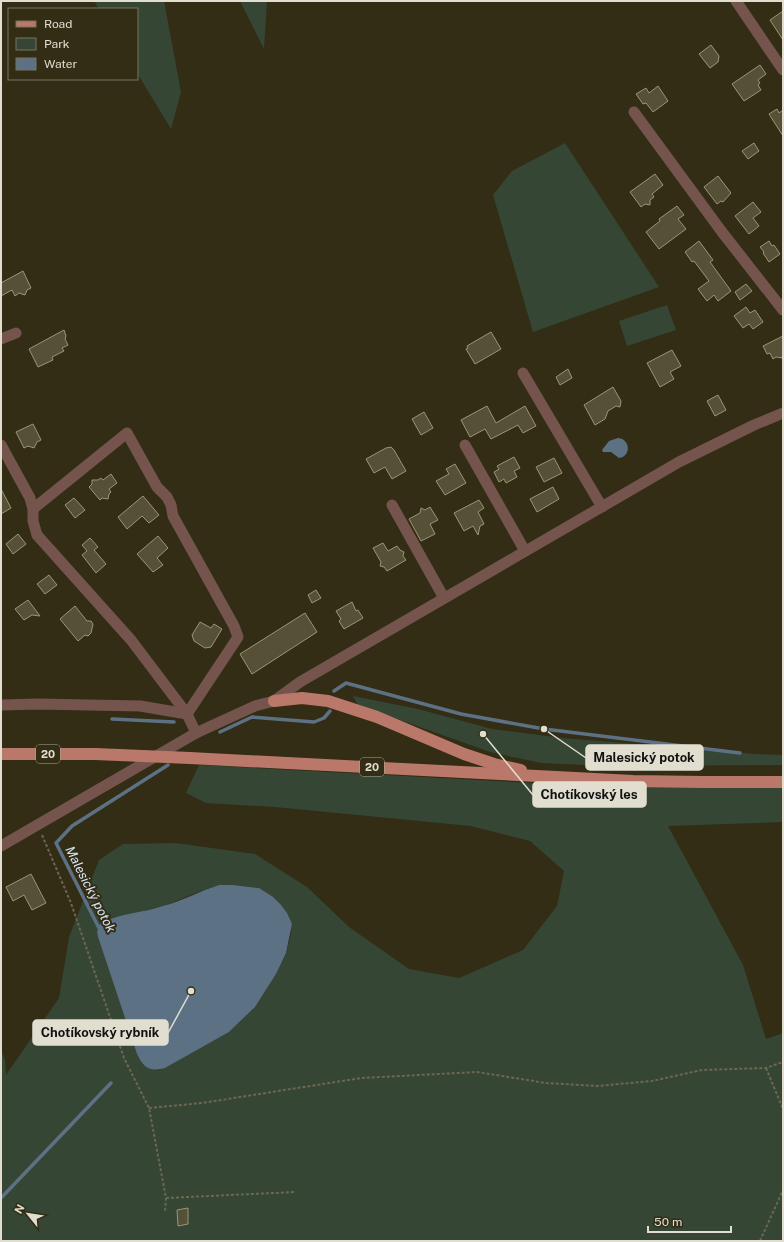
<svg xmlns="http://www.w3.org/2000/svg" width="784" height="1242" viewBox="0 0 784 1242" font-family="'Public Sans',sans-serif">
	<rect width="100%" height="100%" fill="#322d14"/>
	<g fill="#364635" fill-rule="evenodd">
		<path d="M94,1h70l17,91 -10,37 -34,-56v-64h-38z"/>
		<path d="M240,1h27l-3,48z"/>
		<path d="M565,143l94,144 -126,45 -40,-137 19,-24z"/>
		<path d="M667,305l9,25 -49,16 -8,-25z"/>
		<path d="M353,696l65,13 74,20 71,9 193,16 27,1v10l-177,1 -65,-3 -51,-11 -132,-47z"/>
		<path d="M199,765l406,22h178v35l-115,4 75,139 23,74 17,-6v208h-782v-192l4,11 1,15 53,-77 10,-61 30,-77 24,-16 53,-1 79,11 52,33 42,40 60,42 50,9 64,-28 34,-44 7,-35 -34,-30 -59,-15 -196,-19 -69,-4 -20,-10zM219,885h14l26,3 33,36 -2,14 -4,15 -10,21 -21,33 -26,25 -64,36 -9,2 -19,-16 -39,-117 -1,-5 12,-13 55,-13 37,-15z"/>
	</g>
	<g fill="#5d7185">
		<path d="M618,438c13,1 13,19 1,20l-8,-6h-8l-1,-2 7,-9z"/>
		<path d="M219,885h14l26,3 14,9 8,8 6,8 5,11 -6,29 -10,21 -21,33 -26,25 -64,36c-16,4 -21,0 -28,-14l-39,-117 -1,-5 3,-8c19,-11 43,-11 63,-18 19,-5 37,-15 56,-21z"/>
	</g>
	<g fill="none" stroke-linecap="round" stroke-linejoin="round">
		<g stroke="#5d7185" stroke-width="3.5">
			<path d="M334,691l12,-8 115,31 83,15 196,24"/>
			<path d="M112,719l62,3"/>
			<path d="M220,732l32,-15 62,5 10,-4 6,-7"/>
			<path d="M100,930l-44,-87 16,-17 96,-61"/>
			<path d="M1,1198l110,-115"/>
		</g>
	</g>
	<g fill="#555036" stroke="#9b9579">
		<path d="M783,11v29l-13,-20z"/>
		<path d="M711,45l8,11 -1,6 -8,6 -11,-14z"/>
		<path d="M760,65l6,9 -8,6 2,3 -2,2 3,5 -17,11 -12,-17z"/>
		<path d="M658,86l10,15 -15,11 -7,-9 -3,1 -7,-10 10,-6 3,5z"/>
		<path d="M777,109l2,4 4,-3v26l-14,-22z"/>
		<path d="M754,143l5,8 -11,8 -6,-8z"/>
		<path d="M655,174l8,11 -11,9 2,3 -4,3v5l-5,-1 -4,3 -11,-15z"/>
		<path d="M718,176l13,17 -8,9 -2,-1 -4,3 -13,-17z"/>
		<path d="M753,202l8,10 -8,6 6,8 -10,8 -14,-18z"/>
		<path d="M677,206l7,9 -6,4 8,10 -27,20 -13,-17 14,-11 -1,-2z"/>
		<path d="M699,241l14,19 -3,2 21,29 -13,10 -4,-6 -7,6 -9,-12 11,-8 -15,-20 -2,1 -7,-10z"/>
		<path d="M769,241l3,5 2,-1 6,9 -11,8 -6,-9 1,-1 -4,-5z"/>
		<path d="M23,271l8,17 -4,2 -2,5 -6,-2 -4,3 -3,-6 -11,6v-13z"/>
		<path d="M746,284l6,7 -12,9 -5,-8z"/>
		<path d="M746,307l4,6 5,-3 8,12 -10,7 -4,-5 -6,4 -9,-12z"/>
		<path d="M64,330l2,6 -1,3 3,6 -6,3 2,3 -12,6 1,3 -15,7 -9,-18z"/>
		<path d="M491,332l10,17 -26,15 -9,-15 2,-1 -1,-2z"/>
		<path d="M783,336v17l-1,5 -6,-1 -3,2 -3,-6 -3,1 -4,-8z"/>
		<path d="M672,350l9,16 -11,6 4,7 -14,8 -13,-24z"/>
		<path d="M568,369l4,9 -12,7 -4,-8z"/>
		<path d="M613,387l8,14 -1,6 -4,-1 -8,5 -3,8 -10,6 -11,-20z"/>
		<path d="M718,395l8,15 -11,6 -8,-15z"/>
		<path d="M487,406l9,17 29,-17 11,20 -13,7 -5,-8 -27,14 -6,-10 -15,8 -9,-17z"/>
		<path d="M424,412l9,16 -12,7 -9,-16z"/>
		<path d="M33,424l8,16 -4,2 -3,6 -6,-2 -4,2 -8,-16z"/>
		<path d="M391,447l3,3 12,21 -14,8 -7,-12 -11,6 -8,-14 20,-11z"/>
		<path d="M514,457l6,11 -6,3 3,6 -11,6 -2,-4 -5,3 -5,-10 5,-3 -2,-3z"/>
		<path d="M554,458l8,15 -18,9 -8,-15z"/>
		<path d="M455,464l11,19 -21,12 -9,-14 13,-7 -3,-5z"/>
		<path d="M111,474l6,9 -8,6 2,3 -2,2 -1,5 -6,-1 -2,2 -11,-13 3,-3v-4h6l3,-2 2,2z"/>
		<path d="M553,487l6,12 -22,13 -7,-13z"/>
		<path d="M1,489l10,19 -10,6z"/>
		<path d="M143,496l16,19 -10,8 -7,-7 -15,13 -9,-12z"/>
		<path d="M74,498l11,12 -10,8 -10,-13z"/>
		<path d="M479,500l5,8 -6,4 6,12 -4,2 -2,9 -5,-9 -9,5 -10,-18z"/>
		<path d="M430,507l8,13 -8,4 5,10 -14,7 -12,-22 11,-6 1,-5 4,2z"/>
		<path d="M18,534l8,10 -13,10 -7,-10z"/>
		<path d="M158,536l10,12 -11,10 6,7 -10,7 -16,-18z"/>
		<path d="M90,538l8,9 -4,3 12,14 -10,9 -14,-18 5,-4 -5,-6z"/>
		<path d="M383,543l5,8 9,-5 3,4 4,2 -1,4 3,4 -19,11 -3,-4 -4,-1 1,-4 -8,-14z"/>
		<path d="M49,575l8,10 -12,9 -8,-10z"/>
		<path d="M316,590l5,8 -9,5 -4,-8z"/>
		<path d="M28,600l12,16 -8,-1 -8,5 -9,-11z"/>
		<path d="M352,602l4,9 2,-1 5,8 -19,11 -5,-8 2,-2 -5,-8z"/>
		<path d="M75,606l12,15h4l2,3 -2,9 -3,3 -3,-1 -7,6 -18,-22z"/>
		<path d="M305,613l12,19 -65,42 -12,-20z"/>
		<path d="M200,622l11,6 3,-4 8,5 -11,18 -6,1 -11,-7 -2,-6z"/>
		<path d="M31,874l15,29 -14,7 -8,-15 -11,6 -7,-14z"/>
		<path d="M188,1208v16l-10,2 -1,-16z"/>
	</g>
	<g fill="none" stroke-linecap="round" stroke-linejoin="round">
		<g stroke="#6b6751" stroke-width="2" stroke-dasharray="3 2" stroke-linecap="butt">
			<path d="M42,835l29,68 53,155 25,50 17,90 -1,14"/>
			<path d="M766,1068l17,41"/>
			<path d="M149,1108l53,-5 159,-25 116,-6 69,11 51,3 55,-5 50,-11 64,-2 17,-6"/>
			<path d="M166,1198l129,-6"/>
			<path d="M760,1241l23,-51"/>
		</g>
		<g stroke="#74544c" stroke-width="11">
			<path d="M736,1l47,69"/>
			<path d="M634,112l88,120 61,78"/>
			<path d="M1,339l15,-6"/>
			<path d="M523,373l79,134"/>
			<path d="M1,445l29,53 3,11v12l4,14 94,105 56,74 9,19"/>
			<path d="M465,445l60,106"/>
			<path d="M392,505l52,93"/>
			<path d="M33,509l94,-76 30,54 10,10 4,8 2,11 61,110 4,11 -51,77"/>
			<path d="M1,705l37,-1 102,2 47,8"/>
			<path d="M1,846l195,-113 59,-27 19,-5 26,-19 379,-220 75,-37 29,-12"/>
		</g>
		<g stroke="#b97869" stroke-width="12">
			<path d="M274,701l28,-3 26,3 49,16 87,37 30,10 27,6"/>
			<path d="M1,754h94"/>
			<path d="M190,758l443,23 69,1h81"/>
		</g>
		<path stroke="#b97869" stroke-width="12" d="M95,754l95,4"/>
	</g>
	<g text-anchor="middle" stroke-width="4" stroke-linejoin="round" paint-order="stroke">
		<g fill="#322d14" stroke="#aca997" stroke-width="1">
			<rect x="36" y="745" width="24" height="18" rx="3"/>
			<rect x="360" y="758" width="24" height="18" rx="3"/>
		</g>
		<g font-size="11" font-weight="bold" fill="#e1decf">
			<text x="48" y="758">20</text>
			<text x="372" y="771">20</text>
		</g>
		<g font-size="13" font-style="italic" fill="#d7e6f7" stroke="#322d14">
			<text transform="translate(91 889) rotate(63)" y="5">Malesický potok</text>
		</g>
	</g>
	<path fill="none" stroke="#e1decf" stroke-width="1.5" d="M544 729L586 758M483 734L533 795M191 991L168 1033"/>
	<g fill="#e1decf" stroke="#322d14" stroke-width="1.5">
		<circle cx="544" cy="729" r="4"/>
		<circle cx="483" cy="734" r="4"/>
		<circle cx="191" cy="991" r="4"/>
	</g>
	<g fill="#e1decf" stroke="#e1decf" stroke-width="1.5">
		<rect x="586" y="745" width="117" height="25" rx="4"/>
		<rect x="533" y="782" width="113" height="25" rx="4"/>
		<rect x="33" y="1020" width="135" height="25" rx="4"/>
	</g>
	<g font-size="13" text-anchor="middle" font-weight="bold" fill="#111">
		<text x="644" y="762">Malesický potok</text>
		<text x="589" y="799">Chotíkovský les</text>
		<text x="100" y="1037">Chotíkovský rybník</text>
	</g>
	<rect width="784" height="1242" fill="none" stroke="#e1decf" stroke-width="4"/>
	<rect x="8" y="8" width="130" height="72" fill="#322d14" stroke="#78745f"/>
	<rect x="16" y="21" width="20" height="6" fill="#b97869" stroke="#78745f"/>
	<text x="44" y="28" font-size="12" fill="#e1decf">Road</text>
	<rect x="16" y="38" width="20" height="12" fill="#364635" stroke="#78745f"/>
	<text x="44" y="48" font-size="12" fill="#e1decf">Park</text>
	<rect x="16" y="58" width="20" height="12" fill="#5d7185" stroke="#78745f"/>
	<text x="44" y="68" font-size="12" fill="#e1decf">Water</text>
	<g transform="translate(28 1214) rotate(300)" stroke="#322d14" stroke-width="3" paint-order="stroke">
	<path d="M0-3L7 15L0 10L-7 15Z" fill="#e1decf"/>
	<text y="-6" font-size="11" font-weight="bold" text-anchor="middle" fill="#e1decf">N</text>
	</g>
	<path d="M648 1226v6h83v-6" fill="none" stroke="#e1decf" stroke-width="2"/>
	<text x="654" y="1226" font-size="12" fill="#e1decf" stroke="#322d14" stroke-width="3" paint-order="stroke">50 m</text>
</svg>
